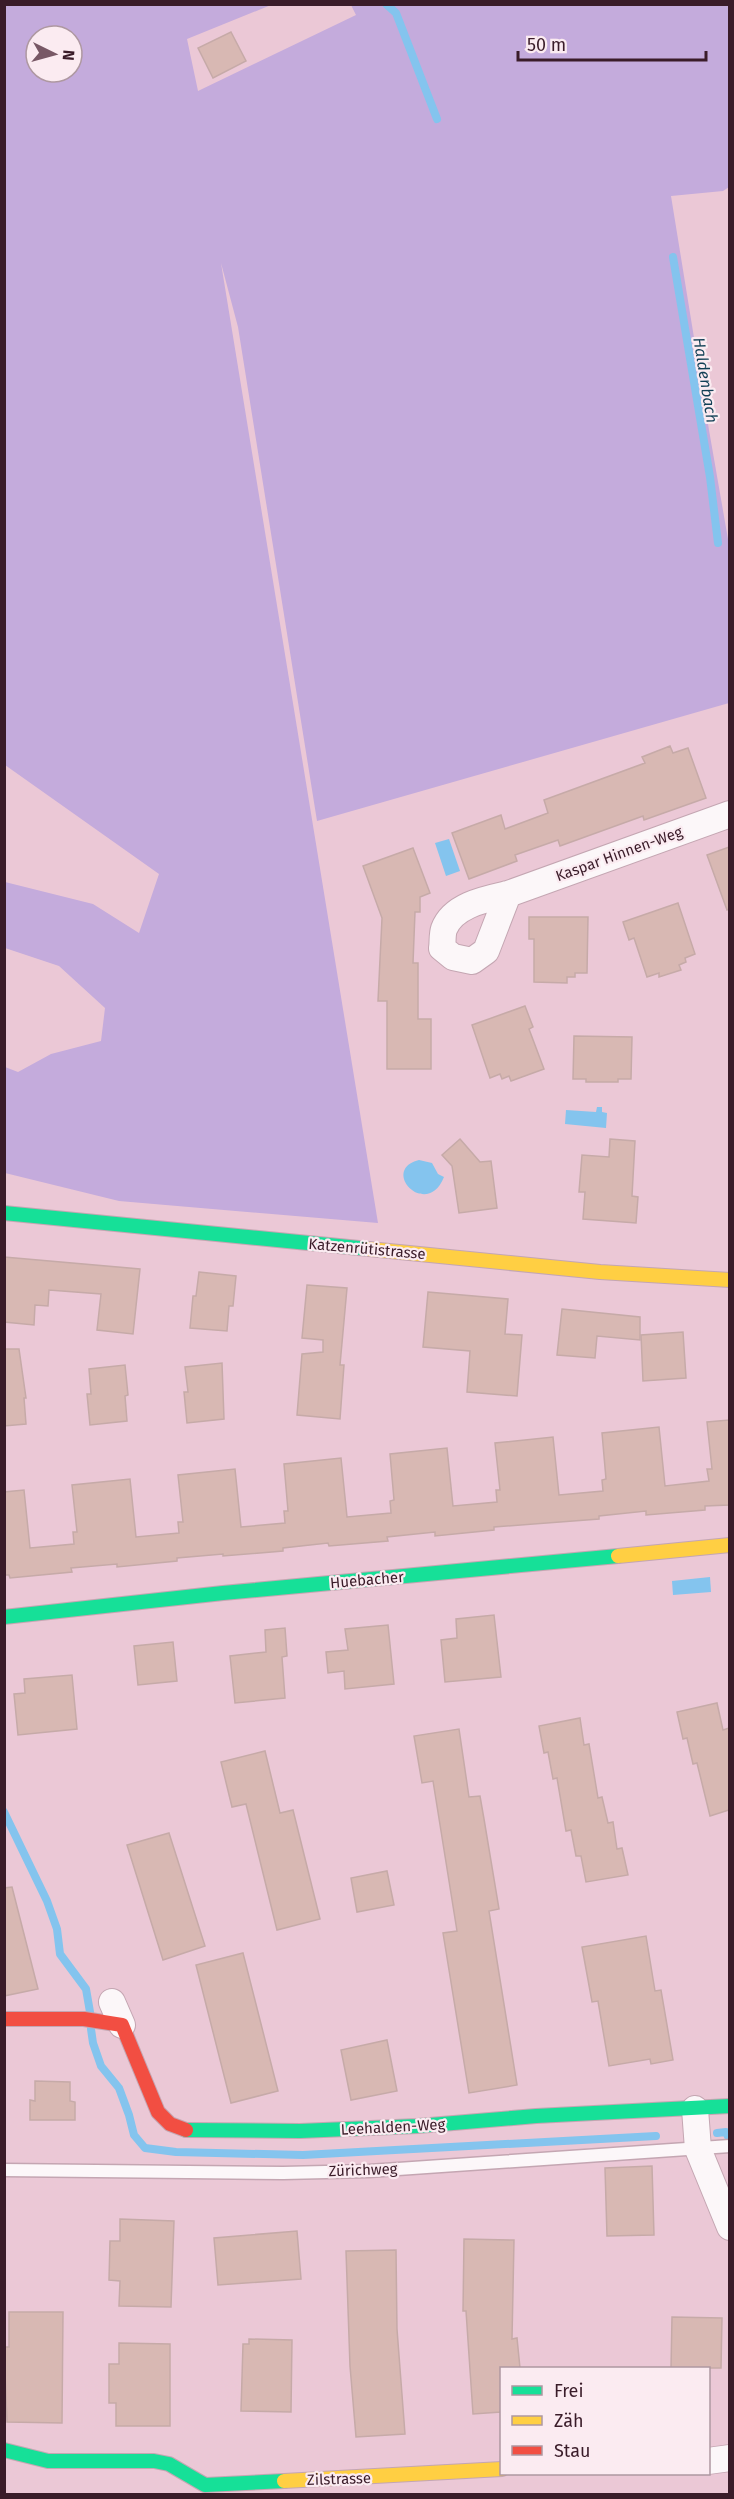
<svg xmlns="http://www.w3.org/2000/svg" width="734" height="2499" viewBox="0 0 734 2499" font-family="'Fira Sans',sans-serif">
	<rect width="100%" height="100%" fill="#ebc8d6"/>
	<path fill="#c4abdc" fill-rule="evenodd" d="M5,4l266,1 -84,34 11,52 158,-76 -5,-10h378v182l-6,4 -52,5 38,234 20,115v158l-412,118 -79,-494 -17,-64 157,960 -259,-22 -114,-28v-106l13,5 33,-18 50,-13 4,-33 -46,-42 -54,-18v-66l88,22 46,29 20,-59 -154,-109zM36,36h36v36h-36z"/>
	<g fill="#84c4ee">
		<path d="M449,839l11,32 -14,5 -11,-33z"/>
		<path d="M597,1107h5v5l5,1 -1,15 -41,-4 1,-14 30,2z"/>
		<path d="M419,1160l13,3 6,11 6,3c-17,43 -65,-7 -25,-17z"/>
		<path d="M710,1577l1,15 -38,3 -1,-14z"/>
	</g>
	<g fill="none" stroke-linecap="round" stroke-linejoin="round">
		<g stroke="#84c4ee" stroke-width="8">
			<path d="M386,4l10,9 41,106"/>
			<path d="M673,257l37,220 8,66"/>
			<path d="M4,1812l43,89 10,28 3,25 26,35 4,23"/>
			<path d="M91,2029l2,14 8,23 18,22 10,27 5,20 11,13 31,4 127,3 353,-19"/>
			<path d="M717,2133l9,-1 4,9"/>
		</g>
	</g>
	<g fill="#d8b8b3" stroke="#c6aaa8" stroke-width="1.5">
		<path d="M231,32l15,29 -33,17 -15,-30z"/>
		<path d="M670,746l3,7 15,-5 18,50 -62,22 -1,-4 -83,30 -2,-6 -43,15 2,6 -48,18 -17,-46 49,-18 4,14 43,-16 -4,-13 101,-37 -3,-6z"/>
		<path d="M729,847v62l-2,1 -20,-55z"/>
		<path d="M413,848l17,45 -10,4v15h-5l-2,51h5v56h13v50h-44v-68h-9l4,-83 -19,-52z"/>
		<path d="M678,903l17,51 -10,4 1,4 -7,3 2,5 -22,7v-4l-12,4 -13,-39 -5,2 -6,-18z"/>
		<path d="M529,917h59l-1,56h-12v4h-8v6l-33,-1v-43h-5z"/>
		<path d="M525,1006l8,21 -4,2 15,40 -33,12 -2,-5 -7,3 -2,-5 -10,4 -18,-53z"/>
		<path d="M574,1036l58,1 -1,42h-13v3h-32v-3h-13z"/>
		<path d="M460,1139l20,23 11,-1 6,47 -38,5 -7,-47 -10,-11z"/>
		<path d="M610,1139l25,2 -3,55 6,1 -2,26 -53,-4 2,-27h-6l3,-37 27,2z"/>
		<path d="M4,1257l136,12 -7,65 -36,-4 4,-36 -52,-4 -1,16 -13,-1 -1,20 -30,-3z"/>
		<path d="M199,1272l37,4 -3,30h-4l-2,25 -37,-3 3,-32h3z"/>
		<path d="M307,1285l40,3 -7,77h4l-4,54 -43,-4 5,-61 21,-2v-12l-21,-2z"/>
		<path d="M428,1292l80,7 -3,35 17,1 -5,61 -50,-4 3,-41 -47,-4z"/>
		<path d="M562,1309l78,8v23l-43,-4 -2,22 -38,-3z"/>
		<path d="M683,1332l3,46 -43,3 -2,-46z"/>
		<path d="M4,1349h15l7,49h-2l2,26 -22,2z"/>
		<path d="M222,1363l2,56 -37,4 -3,-31h4l-3,-25z"/>
		<path d="M125,1365l3,30 -3,1 2,25 -37,4 -3,-31h4l-2,-25z"/>
		<path d="M729,1420v85l-24,1v4l-59,5v-4l-47,5v3l-105,8v3l-59,6v-4l-48,5 1,4 -59,5 -1,-3 -45,5v3l-60,5v-2l-46,4v3l-60,6v-3l-46,4 1,4 -62,6 -1,-3h-5v-83l20,-2 6,58 44,-4 -1,-12h4l-5,-47 58,-6 6,58 43,-4 -1,-11h5l-5,-47 57,-6 6,58 44,-4 -1,-12h4l-4,-47 57,-6 6,59 44,-4 -1,-12 4,-1 -4,-46 57,-6 6,58 44,-4 -1,-12h4l-5,-47 58,-6 6,58 44,-4 -1,-11 4,-1 -4,-46 57,-6 6,59 44,-5 -2,-12h5l-5,-47z"/>
		<path d="M494,1615l7,62 -56,5 -4,-42 16,-2 -1,-19z"/>
		<path d="M388,1625l6,59 -49,5 -1,-18 -16,2 -2,-21 22,-2 -3,-21z"/>
		<path d="M285,1628l2,28 -5,1 3,41 -50,5 -5,-47 36,-4 -1,-22z"/>
		<path d="M173,1642l4,39 -39,4 -4,-39z"/>
		<path d="M72,1675l5,54 -59,6 -4,-41 11,-1 -1,-14z"/>
		<path d="M717,1703l6,27 6,-2v82l-19,6 -13,-53 -4,1 -6,-26 -4,1 -6,-27z"/>
		<path d="M580,1718l4,27 5,-1 9,54 4,-1 6,26 5,-1 4,27 5,-1 6,27 -42,7 -5,-26h-5l-5,-26 -5,1 -9,-53 -4,1 -5,-27 -4,1 -5,-27z"/>
		<path d="M459,1729l10,68 11,-1 4,23 15,90 -10,2 28,174 -48,8 -26,-160 14,-2 -24,-150 -11,2 -8,-47z"/>
		<path d="M265,1751l15,62 13,-3 27,109 -43,11 -31,-126 -14,3 -11,-45z"/>
		<path d="M169,1833l36,113 -42,14 -36,-115z"/>
		<path d="M387,1871l7,34 -37,7 -6,-34z"/>
		<path d="M12,1887l26,102 -34,7v-108z"/>
		<path d="M646,1936l9,55 6,-1 12,70 -22,4 -1,-5 -41,7 -11,-65 -6,1 -10,-55z"/>
		<path d="M243,1953l35,138 -47,12 -35,-138z"/>
		<path d="M387,2040l10,51 -46,9 -10,-50z"/>
		<path d="M35,2081l35,1v19l5,1v18h-45v-20l5,1z"/>
		<path d="M652,2166l2,69 -47,1 -2,-68z"/>
		<path d="M120,2219l54,2 -3,86 -52,-1 1,-25 -11,-1 1,-39h10z"/>
		<path d="M297,2231l4,48 -83,6 -4,-47z"/>
		<path d="M464,2239l50,1 -2,99 5,-1 3,30h-19v44l-28,2 -7,-103h-3z"/>
		<path d="M396,2250l1,79 8,105 -49,3 -6,-71 -4,-115z"/>
		<path d="M9,2312h54l-1,111 -55,-1 -3,-75h5z"/>
		<path d="M672,2317l50,1 -1,50h-50z"/>
		<path d="M249,2339l43,1 -1,72 -50,-1 2,-67h6z"/>
		<path d="M119,2343l51,1v82h-54v-23h-7v-39h10z"/>
	</g>
	<g fill="none" stroke-linecap="round" stroke-linejoin="round">
		<defs>
			<path id="lane" d="M4,2170l279,3 86,-2 361,-25"/>
			<g id="street">
				<path d="M508,894l-22,57 -14,10 -19,-4 -11,-9c1,-6 0,-13 2,-19 9,-24 42,-30 64,-35l222,-80"/>
				<path d="M112,2002l10,23"/>
				<path d="M695,2109l3,40 32,78"/>
				<path d="M708,2461l22,-3"/>
			</g>
			<g id="fast">
				<path d="M4,1213l365,36"/>
				<path d="M4,1617l219,-24 395,-37"/>
				<path d="M186,2130l114,1 118,-5 118,-10 194,-10"/>
				<path d="M4,2450l44,11h106l15,3 36,21 79,-4"/>
			</g>
			<g id="slow">
				<path d="M369,1249l231,23 130,8"/>
				<path d="M618,1556l112,-11"/>
				<path d="M284,2481l218,-12"/>
			</g>
			<path id="jam" d="M4,2019h80l38,6 36,87 12,12 16,6"/>
		</defs>
		<use href="#lane" stroke="#c4a6b2" stroke-width="15"/>
		<use href="#street" stroke="#c4a6b2" stroke-width="28"/>
		<use href="#fast" stroke="#c4a6b2" stroke-width="16"/>
		<use href="#slow" stroke="#c4a6b2" stroke-width="16"/>
		<use href="#jam" stroke="#c4a6b2" stroke-width="16"/>
		<use href="#lane" stroke="#fcf7f9" stroke-width="12"/>
		<use href="#street" stroke="#fcf7f9" stroke-width="26"/>
		<use href="#fast" stroke="#16e098" stroke-width="14"/>
		<use href="#slow" stroke="#ffcf43" stroke-width="14"/>
		<use href="#jam" stroke="#f24e42" stroke-width="14"/>
	</g>
	<g text-anchor="middle" stroke-width="4.5" stroke-linejoin="round" paint-order="stroke">
		<g font-size="15" fill="#3a1c29" stroke="#fbebf1">
			<text transform="translate(619 854) rotate(-20)" y="5">Kaspar Hinnen-Weg</text>
			<text transform="translate(367 1249) rotate(5)" y="5">Katzenrütistrasse</text>
			<text transform="translate(367 1580) rotate(-5)" y="5">Huebacher</text>
			<text transform="translate(393 2127) rotate(-3)" y="5">Leehalden-Weg</text>
			<text transform="translate(363 2170) rotate(-2)" y="5">Zürichweg</text>
			<text transform="translate(339 2479) rotate(-2)" y="5">Zilstrasse</text>
		</g>
		<g font-size="16" font-style="italic" fill="#113f55" stroke="#fbebf1">
			<text transform="translate(706 380) rotate(81)" y="6">Haldenbach</text>
		</g>
	</g>
	<rect width="734" height="2499" fill="none" stroke="#3a1c29" stroke-width="12"/>
	<rect x="500" y="2367" width="210" height="108" fill="#fbebf1" stroke="#ae98a1" stroke-width="1.5"/>
	<rect x="512" y="2386" width="30" height="9" fill="#16e098" stroke="#ae98a1" stroke-width="1.5"/>
	<text x="554" y="2397" font-size="18" fill="#3a1c29">Frei</text>
	<rect x="512" y="2416" width="30" height="9" fill="#ffcf43" stroke="#ae98a1" stroke-width="1.5"/>
	<text x="554" y="2427" font-size="18" fill="#3a1c29">Zäh</text>
	<rect x="512" y="2446" width="30" height="9" fill="#f24e42" stroke="#ae98a1" stroke-width="1.5"/>
	<text x="554" y="2457" font-size="18" fill="#3a1c29">Stau</text>
	<g transform="translate(54 54) rotate(95)"><circle r="28" fill="#fbebf1" stroke="#ae98a1" stroke-width="1.5"/>
	<path d="M0-4.5L10 22L0 15L-10 22Z" fill="#785866"/>
	<text y="-9" font-size="16" font-weight="bold" text-anchor="middle" fill="#3a1c29">N</text>
	</g>
	<path d="M518 51v9h188v-9" fill="none" stroke="#3a1c29" stroke-width="3"/>
	<text x="527" y="51" font-size="18" fill="#3a1c29" stroke="#fbebf1" stroke-width="4.5" paint-order="stroke">50 m</text>
</svg>
